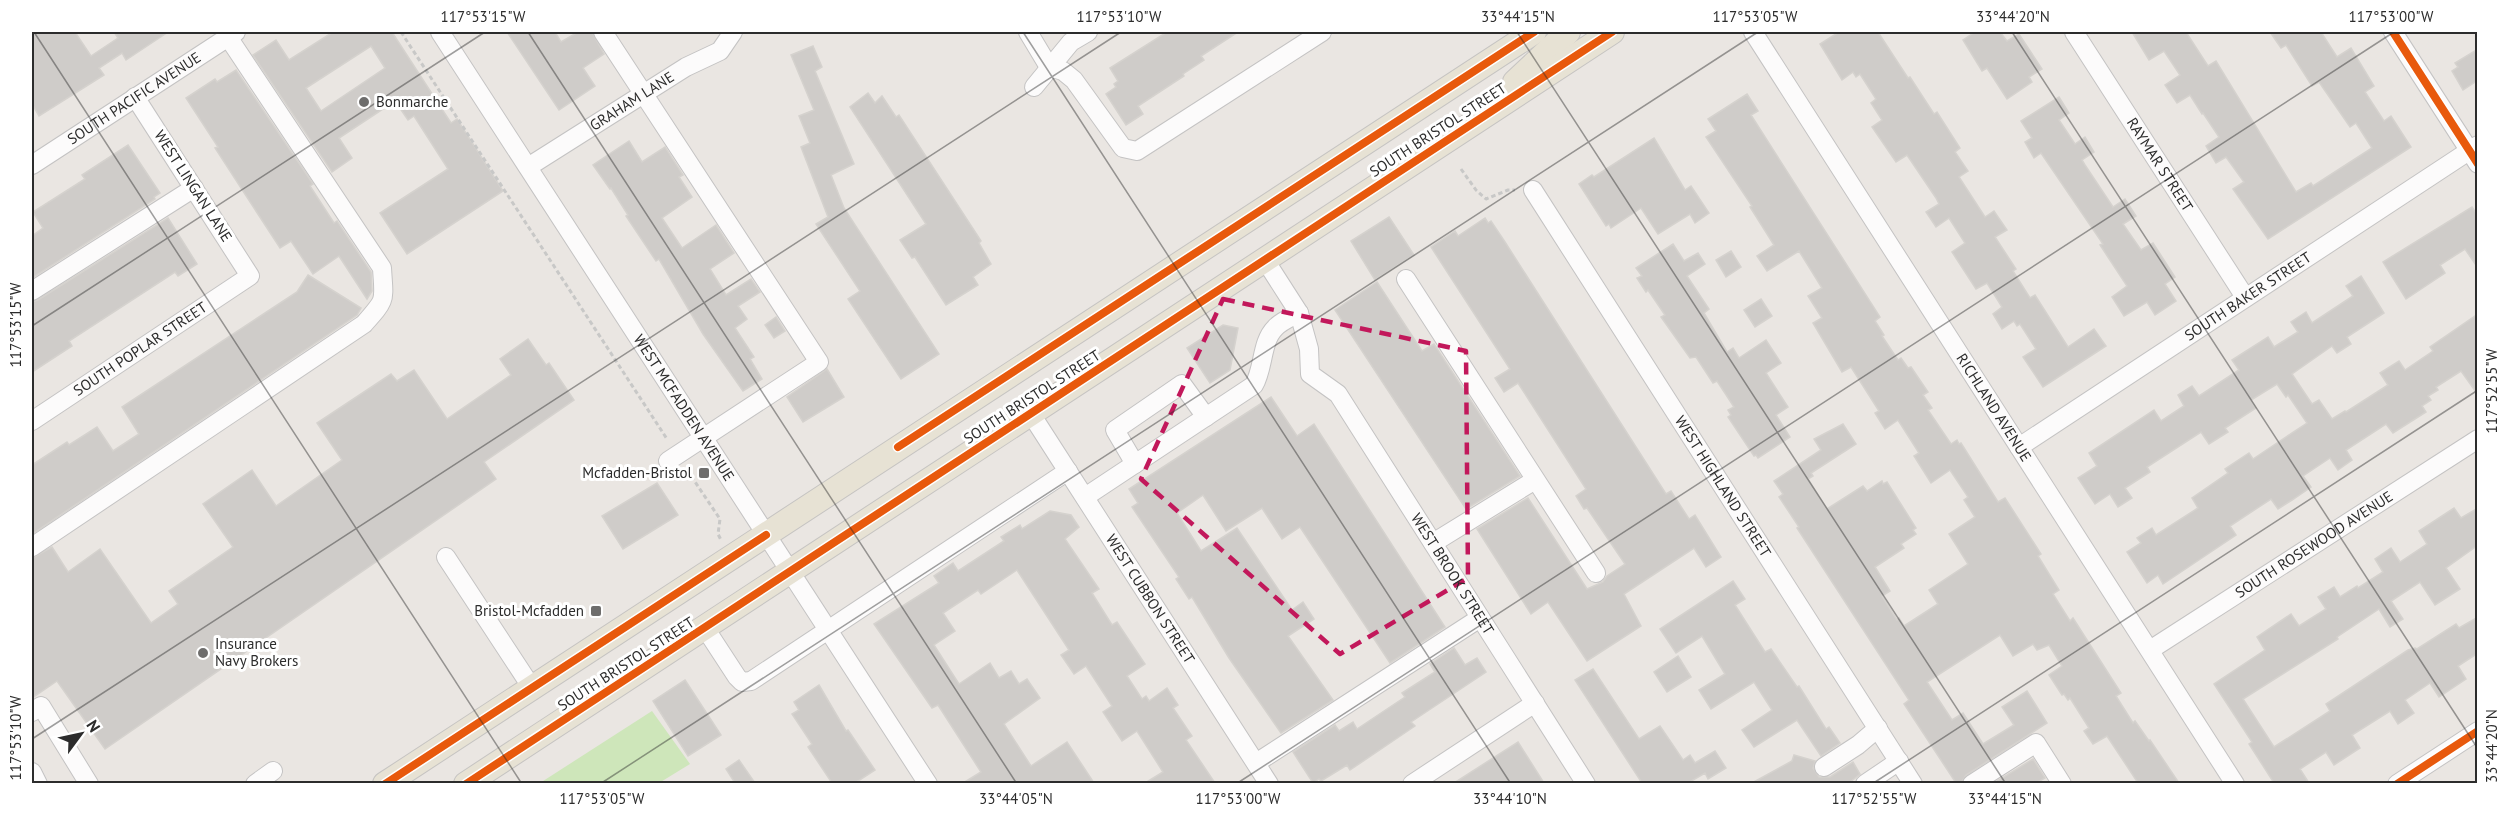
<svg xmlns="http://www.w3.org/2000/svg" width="2509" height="815" viewBox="0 0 2509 815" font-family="'PT Sans',sans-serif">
	<rect width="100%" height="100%" fill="#eae6e2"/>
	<path fill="#cee6ba" d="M652,711l38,53 -31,19h-119z"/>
	<g fill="#cfccc9" stroke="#d5d2ce" stroke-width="1.5" fill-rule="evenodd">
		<path d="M32,32h43l16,24 27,-18 -4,-6h54l-42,28 -4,-7 -23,15 5,7 -65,41 -7,-12z"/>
		<path d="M333,32h59l59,91 6,-4 46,72 -96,63 -27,-41 68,-44 -34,-53 -6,4 -13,-19 -56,37 13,20 -20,14 -79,-117 23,-15 13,20zM371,46l14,22 -64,43 -15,-23z"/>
		<path d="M507,32h48l6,10 17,-10h14l12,22 -21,14 12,18 -36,24z"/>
		<path d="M1167,32h71l-37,24 3,4 -21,14 1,2 -46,30 5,8 -17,11 -20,-31 10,-7 -2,-3 4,-3 -8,-13z"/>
		<path d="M1839,32h39l30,46 2,-1 24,37 3,-2 23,36 -5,4 13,19 -9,6 26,40 9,-6 13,19 -12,7 21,32 -3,2 17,27 5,-3 33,52 26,-18 12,17 -63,41 -20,-30 13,-8 -16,-25 -3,2 -3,-5 -12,8 -9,-15 9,-7 -15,-24 -11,6 -24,-37 13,-9 -16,-25 -13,9 -10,-15 13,-8 -3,-6 -29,-43 -11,7 -24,-35 10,-7 -11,-17 5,-4 -16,-25 -4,3 -3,-5 -11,8 -22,-36z"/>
		<path d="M1975,32h25l7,9 12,-7 23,35 -13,8 3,5 -25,17 -20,-31 -5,3 -19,-31z"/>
		<path d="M2132,32h54l22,34 8,-5 80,131 15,-9 2,3 59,-38 -16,-25 -6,4 -31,-45 -7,4 -26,-41 -5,3 -11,-16h51l16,25 14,-9 23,38 -9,6 19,29 7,-5 20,31 -143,92 -35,-50 11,-7 -18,-25 -10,6 -10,-17 13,-9 -16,-24 -1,1 -12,-19 -13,8 -12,-18 15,-10 -16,-24 -15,9z"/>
		<path d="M813,46l9,21 -7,4 39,93 -23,11 13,33 95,146 -38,25 -53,-80 12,-8 -44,-67 12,-7 -27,-70 9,-4 -11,-27 15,-6 -23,-55z"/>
		<path d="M2478,49v31l-15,10 -11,-19 6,-4 -3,-4z"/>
		<path d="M236,70l77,114 -3,2 24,37 3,-2 34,51 1,19 -5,8 -28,-43 -26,18 -22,-33 -11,7 -65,-100 3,-1 -32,-49 29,-19 2,3z"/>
		<path d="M868,93l7,10 7,-7 14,21 3,-2 82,126 -2,2 12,21 -18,13 5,8 -32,20 -31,-48 -3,1 -12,-18 26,-16 -76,-117z"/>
		<path d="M1747,94l11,17 -7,4 129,202 -5,4 9,14 -2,1 16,24 3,-2 7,10 3,-1 17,25 -5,3 9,13 -4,2 23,34 6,-4 2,4 2,-1 37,59 7,-4 36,56 -3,2 21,34 -6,4 17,27 3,-3 48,75 -5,3 17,27 2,-2 14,20 1,-1 29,43h-41l-31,-47 -14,8 -9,-13 5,-3 -19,-30 -2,2 -4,-6 -2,1 -13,-20 13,-9 -13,-21 -12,5 -4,-6 -20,12 -13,-21 -73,47 25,38 11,-7 20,31 31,-19 -12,-18 25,-16 20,32 -81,52 -5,8h-5l-52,-79 5,-4 -112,-172 2,-1 -20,-30 4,-3 -9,-13 47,-31 -7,-11 29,-15 13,20 -45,29 2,3 -5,3 19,30 36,-23 4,5 15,-10 1,3 4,-2 29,46 -3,2 3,4 -15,10 3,4 -29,19 15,24 -8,5 15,24 2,-2 5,8 34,-22 -9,-14 39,-26 -19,-30 26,-17 -11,-17 4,-3 -18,-27 -19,13 -17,-27 5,-3 -21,-33 -13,9 -10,-16 4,-2 -28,-44 -9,5 -29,-49 9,-5 -14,-22 14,-8 -23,-37 -32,20 -10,-15 17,-11 -24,-38 2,-1 -46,-69 10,-6 -8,-12z"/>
		<path d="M2059,97l10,16 -10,7 16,24 10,-7 9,15 -12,8 3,5 28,42 12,-8 11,17 -13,8 18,26 12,-7 22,34 -10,7 11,17 -21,14 -8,-13 -23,14 -12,-19 15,-11 -27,-41 3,-1 -62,-91 -7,5 -9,-16 7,-4 -11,-17z"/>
		<path d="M1654,138l31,52 6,-4 18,27 -14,10 -5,-9 -32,20 -17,-26 -30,20 -2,-4 -3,2 -27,-42 13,-9 2,2z"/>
		<path d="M629,141l13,21 23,-15 18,28 -4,2 13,20 -30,21 20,30 34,-23 18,28 -24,16 16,26 25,-16 9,13 -22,14 9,13 -12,9 19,29 -4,2 12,20 -19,12 -40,-57 -44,-75 -3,2 -30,-45 2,-1 -17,-27 -1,1 -17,-24z"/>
		<path d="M128,145l32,48 -6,4 1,2 -123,79v-42l11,-8 -10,-16 52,-33 -3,-4z"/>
		<path d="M2472,207l6,9v52l-13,-19 -25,16 5,8 -39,26 -23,-37z"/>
		<path d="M1389,217l25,38 -39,25 -24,-39z"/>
		<path d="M168,218l29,46 -19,12 -3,-4 -106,69 3,5 -40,26v-70l6,-2z"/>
		<path d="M1485,218l3,5 3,-2 14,21 161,252 5,-3 18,28 6,-4 26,42 -15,10 -12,-19 -70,46 17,32 -54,35 -39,-59 -17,12 -54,-85 51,-31 59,91 16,-7 4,-6 18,-12 -38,-56 -3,1 -8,-13 10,-7 -68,-106 -14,9 -9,-14 15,-9 -79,-122 24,-16 3,5z"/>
		<path d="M1673,244l11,17 14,-8 7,11 -18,12 22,33 -5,4 23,39 6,-4 6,10 27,-18 15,23 -15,10 22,34 -12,8 14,22 -32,21 -2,-3 -2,1 -26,-39 3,-2 -3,-5 6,-3 -17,-26 -4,2 -17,-26 -6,1 -29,-41 4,-2 -17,-25 -2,2 -9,-14 5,-2 -6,-8z"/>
		<path d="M1731,251l10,16 -15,10 -10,-17z"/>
		<path d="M308,275l53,33 -4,7 -325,219v-69l35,-23 2,3 28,-18 16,24 26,-17 -17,-27 175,-115z"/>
		<path d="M2361,276l23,37 -37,24 4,7 -14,9 -5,-7 -40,28 20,30 7,-4 13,19 13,-8 1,1 42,-27 -8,-12 19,-12 6,9 28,-19 -3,-4 48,-33v81l-17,-24 -25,16 2,3 -10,6 3,4 -9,6 4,6 -33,21 -7,-9 -40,26 6,10 -14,10 -8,-12 -27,18 8,11 -19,13 -14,9 -7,-10 -41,27 6,9 -73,49 -5,-9 -11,8 -20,-31 14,-9 -4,-5 15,-10 4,7 42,-27 -6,-10 36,-25 -3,-4 24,-16 4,6 54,-36 -19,-28 -2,2 -9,-13 -26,16 5,8 -31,20 3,4 -19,12 -8,-12 -54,35 3,5 -25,16 7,10 -14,9 -8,-13 -15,10 -17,-26 19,-12 -8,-13 65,-43 7,11 23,-15 -6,-11 14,-9 7,10 40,-26 -7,-10 36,-23 6,10 24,-15 -7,-10 15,-10 6,11 41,-27 -7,-10z"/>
		<path d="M1377,282l45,69 12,-7 86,132 -54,33 -131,-199z"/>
		<path d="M1761,299l11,17 -17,11 -11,-17z"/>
		<path d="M776,317l9,14 -11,7 -9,-13z"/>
		<path d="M1223,325l15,3 -8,42 -20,13 -23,-35z"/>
		<path d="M528,339l18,26 3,-2 25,37 -90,62 12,17 -391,270 -48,-68 -25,17v-140l20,-11 16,25 32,-23 51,74 27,-19 -9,-13 64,-44 -30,-43 49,-34 24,36 66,-46 -25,-37 74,-49 6,7 17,-11 33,49 64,-44 -11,-16z"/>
		<path d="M827,369l17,28 -41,25 -16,-25z"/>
		<path d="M1271,397l26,39 17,-12 131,203 -55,36 -90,-136 -18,12 -20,-31 -36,23 -23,-36 -26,18 24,38 36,-23 55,82 11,-8 11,17 -26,17 45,64 -52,33 -52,-75 -37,-61 -3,2 -13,-20 3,-2 -47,-70 6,-4 -9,-14z"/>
		<path d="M657,483l21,32 -55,34 -21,-33z"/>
		<path d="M2454,508l7,10 17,-10v37l-32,23 14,21 -25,16 -15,-23 -29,19 12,18 -13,8 -11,-18 -42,28 1,2 -95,60 31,48 56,-36 -4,-7 82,-54 7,-2 2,1 39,-25 3,4 19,-11v36l-20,13 8,13 -27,18 -9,-14 -25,17 9,13 -16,11 -8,-13 -38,24 8,13 -26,17 -8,-13 -26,17 9,14h-35l-25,-39 3,-2 -38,-58 51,-34 -8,-13 34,-23 8,12 27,-17 -8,-12 16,-10 6,10 17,-11 1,2 25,-16 -8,-13 16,-11 9,14 27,-18 -8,-13z"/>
		<path d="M1050,511l21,4 8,12 -14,12 34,50 -7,4 20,32 5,-3 28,42 -18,12 15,23 4,-3 3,5 18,-13 11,17 -5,3 19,28 -6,4 29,43h-70l18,-11 -26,-41 -15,10 -19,-29 9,-6 -26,-40 -12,8 -13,-19 8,-5 -52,-80 -36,24 -3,-4 -35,23 12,18 -21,14 25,39 31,-21 9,15 12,-7 8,13 8,-5 13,19 -36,26 27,42 36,-24 27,41h-131l18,-11 -43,-67 -6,3 -58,-84 65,-41 -5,-7 19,-13 5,8 46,-30 -3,-4 19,-12 2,4z"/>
		<path d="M1733,581l12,18 -10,6 30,47 6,-3 26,38 2,-1 27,43 3,-2 11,16 -19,13 -24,-36 -43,27 -12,-17 30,-20 -18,-28 -43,27 -12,-19 26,-16 -23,-38 -26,17 -16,-24z"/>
		<path d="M1454,648l11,17 12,-7 9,14 -75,50 4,4 -65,44 -3,-5 -26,16 -2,-2 -6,4 -20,-31 42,-27 4,6 14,-9 4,7 48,-32 -3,-4 33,-21 -5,-8z"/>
		<path d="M1678,656l13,21 -24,15 -13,-20z"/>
		<path d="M1593,669l46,70 21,-13 23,34 7,-5 5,8 20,-12 11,17 -18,11 -3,-6 -17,10h-46l-67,-103z"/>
		<path d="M685,680l36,55 -33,21 -35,-55z"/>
		<path d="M819,685l27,46 2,-1 27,40 -20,13h-23l-24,-36 4,-3 -20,-30 7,-4 -5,-8z"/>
		<path d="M1518,742l26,41h-90z"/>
		<path d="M1794,755l21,6 -2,7 6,9h11l23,-15 7,12 -11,9h-97l40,-22z"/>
		<path d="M2033,759l12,19 -9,5h-42z"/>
		<path d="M739,760l16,23h-20l-9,-14z"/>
	</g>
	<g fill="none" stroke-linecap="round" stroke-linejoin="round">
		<defs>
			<g id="minor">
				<path id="s1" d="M440,32l488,752"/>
				<path d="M603,32l216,330 -151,99"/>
				<path d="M1028,32l21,35 14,4 11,9 49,68 14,3 185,-119"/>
				<path id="s2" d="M1753,32l482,752"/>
				<path id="s3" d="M2074,32l171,265"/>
				<path d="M2393,32l85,132"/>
				<path d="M1034,87l37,-45 17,-10"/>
				<path id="s4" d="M32,165l204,-133"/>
				<path id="s5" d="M528,167l158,-100 34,-16 13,-19"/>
				<path id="s6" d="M1533,190l380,594"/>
				<path d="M1406,279l190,294"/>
				<path d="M32,291l162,-103"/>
				<path id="s7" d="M1299,313l10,36 1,25 28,20 248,390"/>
				<path id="s8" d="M1031,414l238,370"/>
				<path id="s9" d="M32,421l218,-145 -115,-179"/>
				<path id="s10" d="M2019,447l459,-302"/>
				<path d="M1135,464l-20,-34 67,-46 24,33"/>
				<path d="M1085,497l169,-112c10,-17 7,-43 21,-57 6,-7 17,-11 24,-15l-34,-53"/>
				<path d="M1433,543l102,-63"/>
				<path d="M32,547l332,-223c23,-26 20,-22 18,-56l-154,-231"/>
				<path d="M446,557l86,131"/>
				<path d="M705,628l32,49 5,5 9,-1 317,-210"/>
				<path id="s11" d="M2150,650l328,-211"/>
				<path d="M32,712l9,-6 48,78"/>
				<path d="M1256,763l224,-145"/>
				<path d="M1824,767l34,-22 20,-17"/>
				<path d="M32,772l6,12"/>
				<path d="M255,784l18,-13"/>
				<path d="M1412,784l123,-81"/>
				<path d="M1865,784l34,-23"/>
				<path d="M1972,784l64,-41 26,41"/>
				<path d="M2397,784l81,-53"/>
			</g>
			<g id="major">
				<path d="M1515,82l53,-50"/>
				<path d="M385,784l1149,-752"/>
				<path d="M466,784l1146,-752"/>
			</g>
		</defs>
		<use href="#minor" stroke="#c4c3c3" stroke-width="20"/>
		<use href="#major" stroke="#c6c4c2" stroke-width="26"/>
		<g stroke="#c8c8c7" stroke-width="3" stroke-dasharray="4.5 3" stroke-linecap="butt">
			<path d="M401,32l266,407"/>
			<path d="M1461,169l15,21 10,9 22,-9h7"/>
			<path d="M687,470l33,49 -2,15 3,6"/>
		</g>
		<use href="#minor" stroke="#fcfbfb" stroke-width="18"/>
		<use href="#major" stroke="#e7e2d4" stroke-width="24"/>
		<defs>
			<g id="cycleway">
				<path d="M2393,32l85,132"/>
				<path d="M898,447l636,-415"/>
				<path d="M385,784l381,-249"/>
				<path d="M466,784l1146,-752"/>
				<path d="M2397,784l81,-53"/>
			</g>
		</defs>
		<use href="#cycleway" stroke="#fff" stroke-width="11"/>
		<use href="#cycleway" stroke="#e8590c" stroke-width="8"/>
	</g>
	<path fill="none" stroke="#c2185b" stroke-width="4.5" stroke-dasharray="12 8" stroke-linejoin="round" d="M1223,299l243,52 2,227 -128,76 -199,-175z"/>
	<path fill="none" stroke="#2c2c2c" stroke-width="1.5" stroke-opacity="0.45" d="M34,32l488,752M528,32l489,752M1023,32l488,752M1517,32l489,752M2012,32l466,717M32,326l453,-294M32,739l1089,-707M600,784l1158,-752M1236,784l1158,-752M1872,784l606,-394"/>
	<g fill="#6e6d6c" stroke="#fff" stroke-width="2">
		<circle cx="364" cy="102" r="6"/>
		<rect x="698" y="467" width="12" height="12" rx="3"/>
		<rect x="590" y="605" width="12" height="12" rx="3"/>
		<circle cx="203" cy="653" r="6"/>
	</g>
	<g text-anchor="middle" stroke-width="6" stroke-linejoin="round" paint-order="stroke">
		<g font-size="15" fill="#2c2c2c" stroke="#fff">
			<text dy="5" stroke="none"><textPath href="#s4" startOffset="122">SOUTH PACIFIC AVENUE</textPath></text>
			<text dy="5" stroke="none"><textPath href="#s5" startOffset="123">GRAHAM LANE</textPath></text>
			<text transform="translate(1438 130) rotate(-33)" y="5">SOUTH BRISTOL STREET</text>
			<text dy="5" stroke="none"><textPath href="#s3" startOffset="158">RAYMAR STREET</textPath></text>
			<text transform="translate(193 186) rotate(57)" y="5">WEST LINGAN LANE</text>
			<text dy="5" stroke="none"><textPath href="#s10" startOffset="274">SOUTH BAKER STREET</textPath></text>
			<text dy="5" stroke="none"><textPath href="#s9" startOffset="130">SOUTH POPLAR STREET</textPath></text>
			<text transform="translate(1032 397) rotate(-33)" y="5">SOUTH BRISTOL STREET</text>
			<text dy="5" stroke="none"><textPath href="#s1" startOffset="448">WEST MCFADDEN AVENUE</textPath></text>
			<text dy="5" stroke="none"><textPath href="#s2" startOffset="446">RICHLAND AVENUE</textPath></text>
			<text dy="5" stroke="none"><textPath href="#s6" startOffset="352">WEST HIGHLAND STREET</textPath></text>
			<text dy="5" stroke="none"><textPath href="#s11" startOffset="195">SOUTH ROSEWOOD AVENUE</textPath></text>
			<text dy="5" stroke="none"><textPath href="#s7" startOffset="310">WEST BROOK STREET</textPath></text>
			<text dy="5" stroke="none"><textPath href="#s8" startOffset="220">WEST CUBBON STREET</textPath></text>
			<text transform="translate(626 664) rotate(-33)" y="5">SOUTH BRISTOL STREET</text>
		</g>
		<g font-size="15" fill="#2c2c2c" stroke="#fff" text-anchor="start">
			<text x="376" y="107">Bonmarche</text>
			<text x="692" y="478" text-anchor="end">Mcfadden-Bristol</text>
			<text x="584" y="616" text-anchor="end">Bristol-Mcfadden</text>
			<text x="215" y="649">Insurance<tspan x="215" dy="17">Navy Brokers</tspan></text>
		</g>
	</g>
	<rect width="2509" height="815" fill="none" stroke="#ffffff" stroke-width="66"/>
	<g transform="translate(81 734) rotate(57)" stroke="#ffffff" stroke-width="4.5" paint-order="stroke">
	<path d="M0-4.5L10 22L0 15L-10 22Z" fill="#2c2c2c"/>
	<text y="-9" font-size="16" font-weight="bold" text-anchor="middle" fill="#2c2c2c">N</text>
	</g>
	<rect x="33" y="33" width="2443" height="749" fill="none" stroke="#2c2c2c" stroke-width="2"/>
	<g font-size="15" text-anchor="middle" fill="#2c2c2c">
		<text x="483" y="22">117°53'15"W</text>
		<text x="1119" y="22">117°53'10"W</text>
		<text x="1518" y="22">33°44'15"N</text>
		<text x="1755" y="22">117°53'05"W</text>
		<text x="2013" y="22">33°44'20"N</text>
		<text x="2391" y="22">117°53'00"W</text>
		<text transform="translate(16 325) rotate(-90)" y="5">117°53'15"W</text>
		<text transform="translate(2492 391) rotate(-90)" y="5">117°52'55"W</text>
		<text transform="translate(16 738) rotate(-90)" y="5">117°53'10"W</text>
		<text transform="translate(2492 746) rotate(-90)" y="5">33°44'20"N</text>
		<text x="602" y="804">117°53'05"W</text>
		<text x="1016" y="804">33°44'05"N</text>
		<text x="1238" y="804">117°53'00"W</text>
		<text x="1510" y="804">33°44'10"N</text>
		<text x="1874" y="804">117°52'55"W</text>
		<text x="2005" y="804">33°44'15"N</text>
	</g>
</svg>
